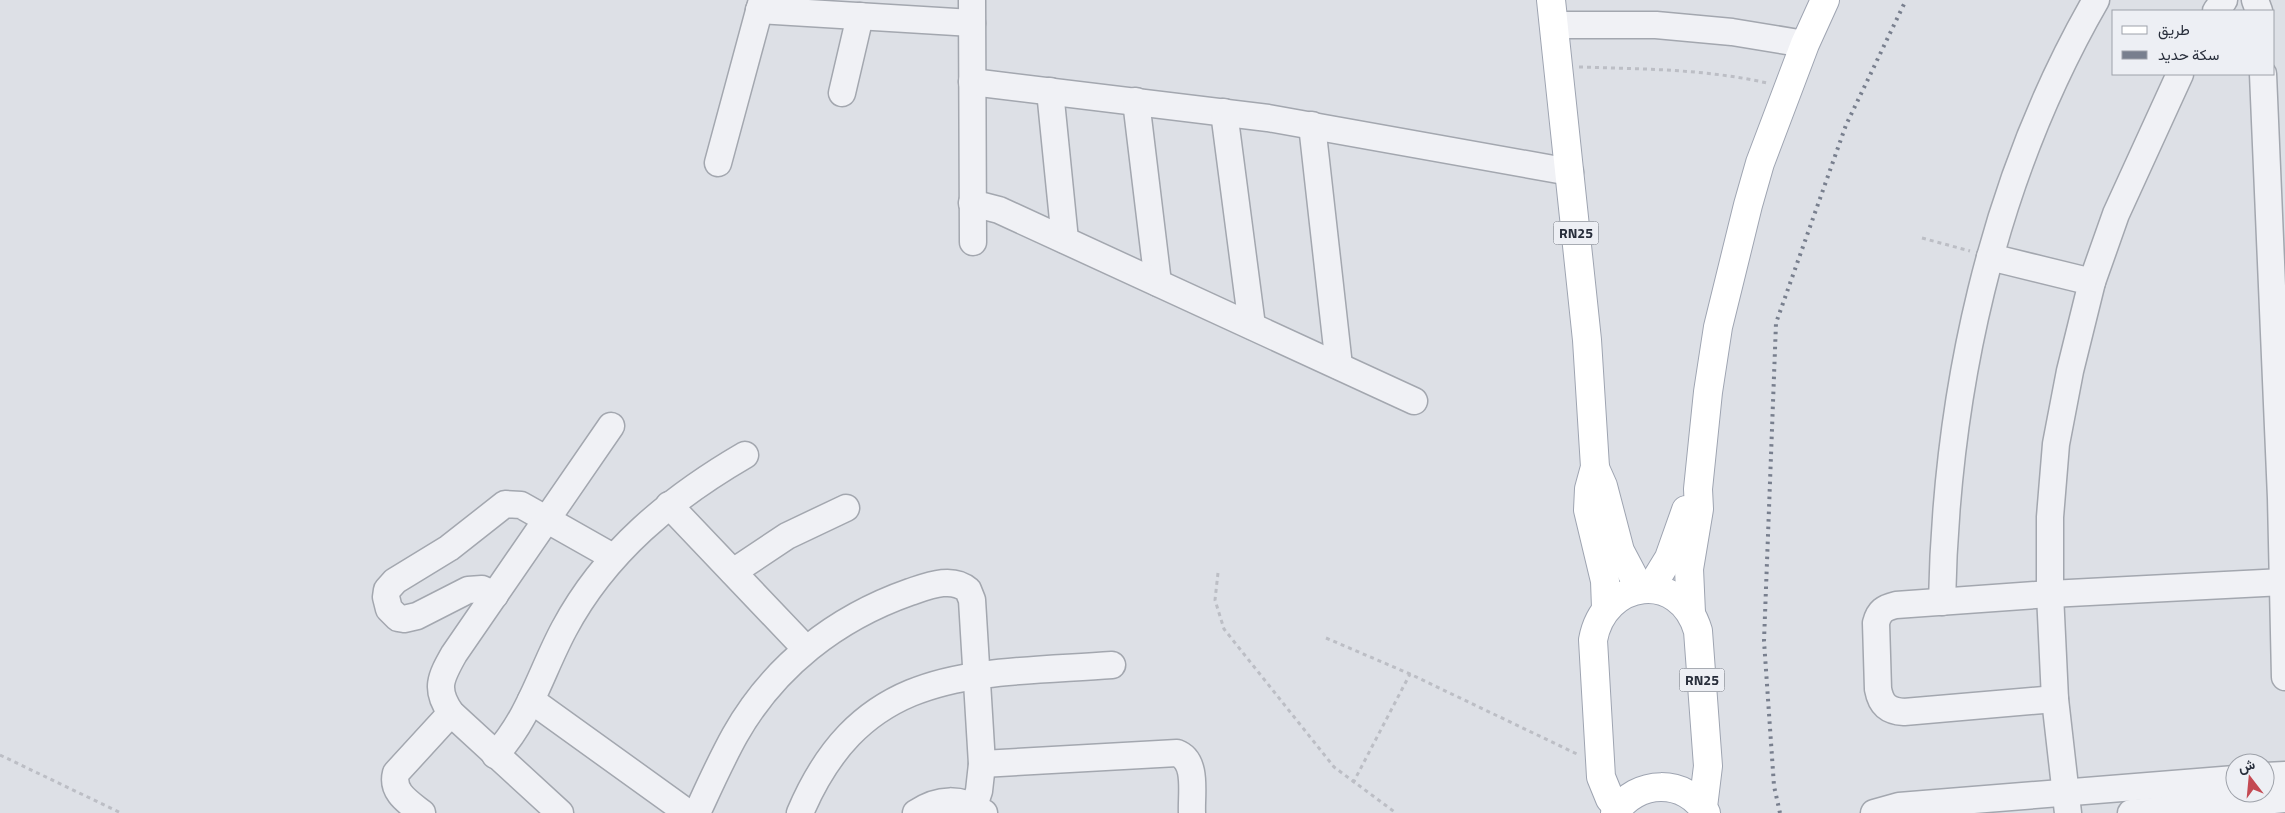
<svg xmlns="http://www.w3.org/2000/svg" width="2285" height="813" viewBox="0 0 2285 813" font-family="'Titillium Web',Vazirmatn,sans-serif">
	<rect width="100%" height="100%" fill="#dde0e6"/>
	<g fill="none" stroke-linecap="round" stroke-linejoin="round">
		<defs>
			<g id="minor">
				<path d="M972,0l1,242"/>
				<path d="M2255,0l4,11"/>
				<path d="M759,10l213,13"/>
				<path d="M2216,11l8,-11"/>
				<path d="M1554,25h102l76,7 73,12"/>
				<path d="M2263,74l18,424 4,179"/>
				<path d="M972,82l296,36 302,54"/>
				<path d="M1050,91l15,149"/>
				<path d="M842,93l18,-77"/>
				<path d="M1136,101l22,182"/>
				<path d="M1224,112l28,214"/>
				<path d="M1312,125l27,241"/>
				<path d="M718,163l44,-163"/>
				<path d="M972,203l27,7 415,191"/>
				<path d="M1990,257l102,25"/>
				<path d="M669,505l137,144"/>
				<path d="M733,572l54,-36 59,-28"/>
				<path d="M495,595l-13,-6 -14,1 -51,26 -13,3 -6,-1 -9,-9 -3,-12 1,-7 8,-9 54,-33 56,-44 16,1 92,52"/>
				<path d="M1942,602c4,-208 49,-420 154,-602"/>
				<path d="M2055,699l-151,13c-16,-1 -23,-7 -26,-23l-2,-66c3,-12 8,-15 20,-18l154,-11 233,-12"/>
				<path d="M531,700l157,113"/>
				<path d="M495,755c34,-36 46,-83 69,-126 41,-77 107,-131 181,-174"/>
				<path d="M982,764l195,-11c21,8 14,41 15,60"/>
				<path d="M2265,776l20,-1"/>
				<path d="M422,813c-14,-11 -31,-21 -26,-40l55,-60"/>
				<path d="M560,813l-109,-100c-17,-24 -10,-36 3,-59l157,-228"/>
				<path d="M697,813c12,-26 24,-53 38,-78 39,-69 101,-117 175,-143 18,-6 42,-16 58,-2l4,10 10,164 -3,27 -5,15"/>
				<path d="M800,813c63,-149 173,-138 312,-148"/>
				<path d="M916,813c22,-15 45,-16 68,0"/>
				<path d="M1874,813l25,-7 336,-27"/>
				<path d="M2068,813l-13,-114 -5,-105v-77l6,-73 14,-73 22,-89 24,-68 64,-140"/>
				<path d="M2131,813l154,-14"/>
			</g>
			<g id="major">
				<path d="M1551,0l36,340 8,127 -6,22 -1,21 17,71 1,27"/>
				<path d="M1595,468l8,18 17,65 20,38"/>
				<path d="M1650,589l19,-31 17,-48"/>
				<path d="M1691,613l-2,-44 10,-60 -1,-20 10,-97 10,-65 30,-122 12,-42 45,-119 20,-44"/>
				<path d="M1618,808l-8,-9 -9,-22 -8,-137c11,-61 87,-71 105,-9l10,135 -5,41"/>
				<path d="M1615,813c21,-34 71,-35 91,0"/>
			</g>
		</defs>
		<use href="#minor" stroke="#a3a7af" stroke-width="29"/>
		<use href="#major" stroke="#9ea4b1" stroke-width="30"/>
		<g stroke="#bcbec5" stroke-width="3" stroke-dasharray="4 4" stroke-linecap="butt">
			<path d="M1579,67c63,2 127,2 188,16"/>
			<path d="M1922,238l48,13"/>
			<path d="M1218,573l-3,27 9,29 110,138 62,46"/>
			<path d="M1326,638l84,36 167,80"/>
			<path d="M0,755l121,58"/>
			<path d="M1353,783l57,-109"/>
		</g>
		<use href="#minor" stroke="#f0f1f5" stroke-width="26"/>
		<use href="#major" stroke="#fff" stroke-width="28"/>
		<path stroke="#787f8e" stroke-width="4" stroke-dasharray="2.5 5" stroke-linecap="butt" d="M1780,813l-6,-27 -10,-145 12,-318 70,-198 60,-125"/>
	</g>
	<g text-anchor="middle" stroke-width="4.5" stroke-linejoin="round" paint-order="stroke">
		<g fill="#edeff4" stroke="#636872" stroke-width="1">
			<rect x="1553.5" y="221.5" width="45" height="23" rx="4"/>
			<rect x="1679.5" y="668.5" width="45" height="23" rx="4"/>
		</g>
		<g font-size="14" font-weight="bold" fill="#282e3b">
			<text x="1576" y="238">RN25</text>
			<text x="1702" y="685">RN25</text>
		</g>
	</g>
	<rect x="2112" y="10" width="162" height="65" fill="#edeff4" stroke="#9ea2aa"/>
	<rect x="2122" y="26" width="25" height="8" fill="#ffffff" stroke="#9ea2aa"/>
	<text x="2158" y="35" font-size="15" fill="#282e3b">طريق</text>
	<rect x="2122" y="51" width="25" height="8" fill="#787f8e" stroke="#9ea2aa"/>
	<text x="2158" y="60" font-size="15" fill="#282e3b">سكة حديد</text>
	<g transform="translate(2250 778) rotate(344)"><circle r="24" fill="#edeff4" stroke="#9ea2aa"/>
	<path d="M0-4L9 19L0 12L-9 19Z" fill="#c44a53"/>
	<text y="-8" font-size="14" font-weight="bold" text-anchor="middle" fill="#282e3b">ش</text>
	</g>
</svg>
